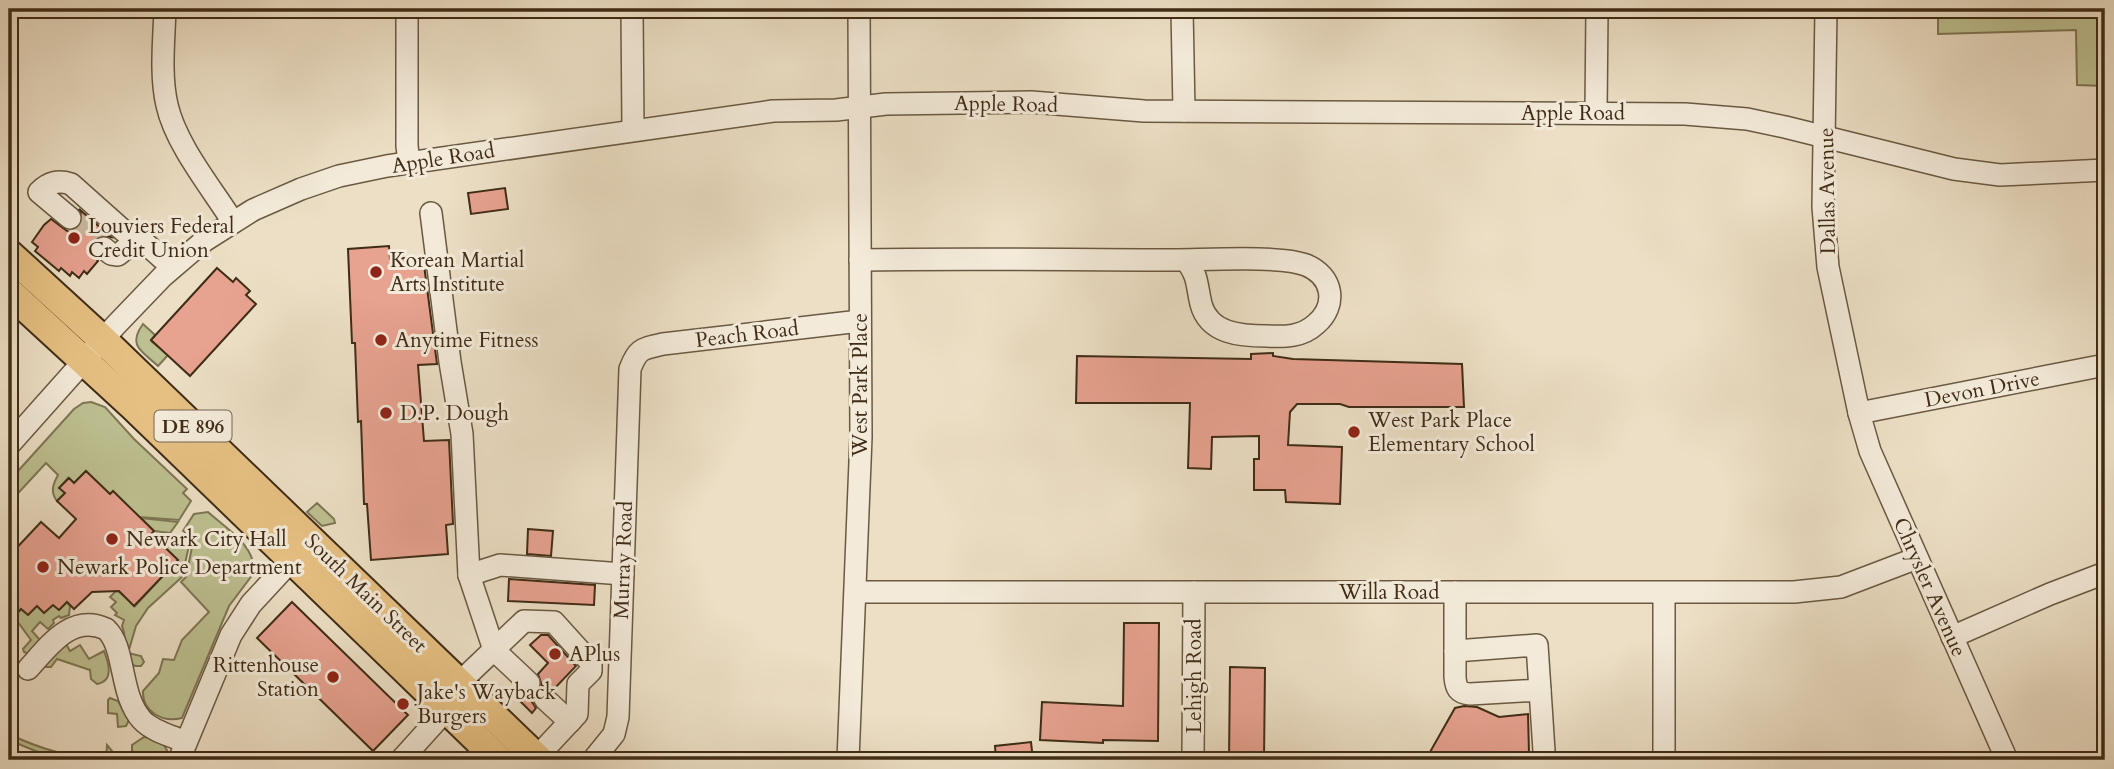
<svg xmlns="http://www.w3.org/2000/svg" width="2114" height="769" viewBox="0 0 2114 769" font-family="Cardo,serif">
	<rect width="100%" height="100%" fill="#ecdfc5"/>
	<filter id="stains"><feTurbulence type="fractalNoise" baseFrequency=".00286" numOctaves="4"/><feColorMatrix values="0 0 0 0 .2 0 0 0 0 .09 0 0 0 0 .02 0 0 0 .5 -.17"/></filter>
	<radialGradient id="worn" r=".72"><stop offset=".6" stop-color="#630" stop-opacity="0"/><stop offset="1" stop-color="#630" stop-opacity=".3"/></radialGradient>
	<g fill="#bdc091" stroke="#7e7654" stroke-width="2">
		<path d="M1938,9h167v77l-28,-1 -1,-55 -138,4z"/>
		<path d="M143,324l12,11 -4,6 17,14 -10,11c-16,-15 -31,-20 -15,-42z"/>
		<path d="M91,402l14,5 29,32 53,50 -4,4 8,8 -12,19 -40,-3 -26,-25 -12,13 -7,-7 9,-10 -17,-17 -12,12 -6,-5 -8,9 5,6 -8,8c-7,-9 -4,-17 1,-26l-12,-12 -37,40v-22l65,-72 9,-6z"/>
		<path d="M317,503l17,16 1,4 -13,3 -15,-14z"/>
		<path d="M208,512c15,14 51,35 45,62l-24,32 -47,112c-19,5 -40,-6 -39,-27l16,-18 4,-14 11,1 8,-20 27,-28 -28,-30 5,-5 7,-35 -1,-5 -9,-6 11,-17z"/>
		<path d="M141,518l37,4 -8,11 -16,-2z"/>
		<path d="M186,537l4,4 -8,36 -34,31 -12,18 -8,27 13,3 3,6 -3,4h-6l-8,-6c-4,-11 0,-23 -5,-34l2,-6 -9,-5 2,-2 -6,-6 5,-5 -6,-5 7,-7 18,16 43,-46 -19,-18z"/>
		<path d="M67,602l3,4 -1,9 -8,3 -2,-2 -6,4 1,3 -6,6 -8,-7 -8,9 8,9 -11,14 -5,-2 -1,-3 8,-9 -22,-30 6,6 6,-7 7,6 9,-9 7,7 9,-8 6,5z"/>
		<path d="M66,644l4,7 10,-6 9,14 15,-8c5,13 10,30 -7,33l-6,-5 -1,-9 -33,-11 -6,8h-5l-1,-3z"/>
		<path d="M110,698l8,3 11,19 -3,6 -8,1 -1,-13 -9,-1v-13z"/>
		<path d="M9,734c31,15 62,25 97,24l1,-13 5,6 -3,9h-52l-48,-20z"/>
		<path d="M144,737c12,0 20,5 24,16l-3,7h-21l1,-3 -13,-6v-6z"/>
	</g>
	<g fill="#e7a290" stroke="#3f2c16" stroke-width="2">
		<path d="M505,188l3,21 -37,5 -3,-21z"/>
		<path d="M79,209l32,28 -11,-2 -6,5 -3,12 7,9 -11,13 -3,-3 -5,7 -7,-6 -2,4 -9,-8 -2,3 -24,-20 3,-4 -6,-5 12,-17 7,-6 16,12 13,-4 3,-7z"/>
		<path d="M389,246l1,13 33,-2 14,107 -19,1 6,76 25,-1 4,84 -7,1 2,29 -77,6 -4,-56h-3l-3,-83 -3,1 -3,-79h-3l-4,-94z"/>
		<path d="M217,268l16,14 3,-4 14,13 -4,4 10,9 -66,72 -39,-36z"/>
		<path d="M1273,353v3l20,3 169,5 2,43h-115l-9,-3h-43l-7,8 -2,33 54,2 -2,57 -54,-2 -1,-12h-31v-31h5v-23l-47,1 -1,32 -23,-1 2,-65h-114l1,-47 174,3v-5z"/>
		<path d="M86,471l24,23 3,-3 41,40 -3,3 27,26 -44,46 -15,-15 -27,1 -18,17 -7,-7 -8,8 -6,-5 -9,8 -7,-7 -9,9 -7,-6 -12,13v-66l32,-34 18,16 17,-19 -19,-18 8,-8 -6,-5 10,-10 5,5z"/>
		<path d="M528,529l25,2 -2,25 -24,-2z"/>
		<path d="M509,579l86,6 -1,20 -86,-4z"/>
		<path d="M292,602l116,113 -35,36 -116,-113z"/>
		<path d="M1124,623h35l-1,118 -55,-1v3l-63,-3 2,-38 81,4z"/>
		<path d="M541,635h7l28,31 -22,23 -12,-3 -4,-12 10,-11 -18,-18z"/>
		<path d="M1230,667l35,1 -1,92h-35z"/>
		<path d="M520,693l12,3v6l4,6 -4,5 -16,-16z"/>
		<path d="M1464,706l13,1 22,10 29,-3 1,39 -43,2v5h-41l-15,-8 25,-44z"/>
		<path d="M1031,742l2,18h-37l-1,-14z"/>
	</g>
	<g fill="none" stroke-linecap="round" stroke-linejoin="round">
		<path stroke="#c9bba2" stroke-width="21" stroke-dasharray="21 10" stroke-linecap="butt" d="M70,218l34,30"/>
		<defs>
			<g id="minor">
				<path d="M165,9c-1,31 -5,66 2,96 9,40 44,82 66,117"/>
				<path d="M407,9v137l2,16"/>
				<path d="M632,9l1,121"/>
				<path d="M1182,9l2,102"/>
				<path d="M1826,9l-3,198 5,60 31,146 11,38 137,309"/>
				<path d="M1596,113l1,-104"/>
				<path d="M431,213l19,149 12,72 7,141 25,75 35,33"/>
				<path d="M70,218l-31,-26c10,-10 19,-12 32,-8l64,57 11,3 26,23"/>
				<path d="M104,248l7,6 7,1 17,-14"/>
				<path d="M860,260c104,-2 209,0 314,0 30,0 107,-5 132,5 27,11 32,40 10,59 -14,13 -31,13 -49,12 -26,0 -58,-2 -66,-32 -5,-21 -2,-26 -15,-44"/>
				<path d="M1859,413l246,-48"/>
				<path d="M9,445l106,-119 48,-50 41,-35 49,-31 48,-21 38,-13 48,-10 386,-55 63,-1 50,-6 145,-2 113,9 541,3 62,5 38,8 169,42 46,6 105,-5"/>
				<path d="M469,575l31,-10 123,9"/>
				<path d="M856,592h938l47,-5 76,-29"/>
				<path d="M1455,592v85c1,11 3,16 15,17l70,-4 4,61"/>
				<path d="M1952,637l98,-43 55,-21"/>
				<path d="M1455,651l82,-6 3,45"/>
				<path d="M28,669c20,-22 43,-56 78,-40 20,18 13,66 36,91 10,11 30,16 44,22"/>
				<path d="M459,683l65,-62 30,1 37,41v8l-13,13 -1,30 -41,44"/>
				<path d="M545,699l25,23"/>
				<path d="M179,760l52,-125 20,-31 49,-53"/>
				<path d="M401,760l46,-51"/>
				<path d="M593,760l21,-26 4,-17 12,-348c8,-21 12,-20 33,-25l197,-23"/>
				<path d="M848,760l13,-323 -2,-428"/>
				<path d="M1193,760l1,-168"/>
				<path d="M1664,760v-167"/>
			</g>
			<g id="major">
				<path d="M9,254l94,86 436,420"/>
				<path d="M9,292l125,115 365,353"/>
			</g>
		</defs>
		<use href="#minor" stroke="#6a5942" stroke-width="24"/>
		<use href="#major" stroke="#3f2c16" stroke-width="32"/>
		<use href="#minor" stroke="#f3ead9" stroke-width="21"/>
		<use href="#major" stroke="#e6c082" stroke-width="28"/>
	</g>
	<g fill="#8f2418" stroke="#f3ead9" stroke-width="2.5">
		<circle cx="74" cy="238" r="7"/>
		<circle cx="376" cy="272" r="7"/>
		<circle cx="381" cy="340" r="7"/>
		<circle cx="386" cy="413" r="7"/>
		<circle cx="1354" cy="432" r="7"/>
		<circle cx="112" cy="539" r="7"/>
		<circle cx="43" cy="567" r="7"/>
		<circle cx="555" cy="654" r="7"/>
		<circle cx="333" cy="677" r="7"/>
		<circle cx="403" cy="704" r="7"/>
	</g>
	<g text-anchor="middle" stroke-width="6" stroke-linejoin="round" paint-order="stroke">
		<rect fill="#f3ead9" stroke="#756550" stroke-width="2" x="154.5" y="410.5" width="77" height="31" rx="5"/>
		<g font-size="19" font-weight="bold" fill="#3f2c16">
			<text x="193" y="433">DE 896</text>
		</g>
		<g font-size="21" fill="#3f2c16" stroke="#f3ead9">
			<text transform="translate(1006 104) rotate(1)" y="7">Apple Road</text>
			<text x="1573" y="120">Apple Road</text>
			<text transform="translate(443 158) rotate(-9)" y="7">Apple Road</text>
			<text transform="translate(1827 191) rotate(-91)" y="7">Dallas Avenue</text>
			<text transform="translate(747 334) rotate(-7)" y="7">Peach Road</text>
			<text transform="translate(860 385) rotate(-90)" y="7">West Park Place</text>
			<text transform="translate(1982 389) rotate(-11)" y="7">Devon Drive</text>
			<text transform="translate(623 560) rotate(-88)" y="7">Murray Road</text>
			<text transform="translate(1930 587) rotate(66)" y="7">Chrysler Avenue</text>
			<text x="1389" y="599">Willa Road</text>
			<text transform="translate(366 593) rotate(44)" y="7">South Main Street</text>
			<text transform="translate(1194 676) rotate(-90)" y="7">Lehigh Road</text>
		</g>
		<g font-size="21" fill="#3f2c16" stroke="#f3ead9" text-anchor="start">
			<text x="88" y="233">Louviers Federal<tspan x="88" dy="24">Credit Union</tspan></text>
			<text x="390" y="267">Korean Martial<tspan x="390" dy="24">Arts Institute</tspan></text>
			<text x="395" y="347">Anytime Fitness</text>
			<text x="400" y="420">D.P. Dough</text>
			<text x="1368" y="427">West Park Place<tspan x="1368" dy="24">Elementary School</tspan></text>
			<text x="126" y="546">Newark City Hall</text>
			<text x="57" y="574">Newark Police Department</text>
			<text x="569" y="661">APlus</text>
			<text x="319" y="672" text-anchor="end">Rittenhouse<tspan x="319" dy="24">Station</tspan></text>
			<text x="417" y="699">Jake's Wayback<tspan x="417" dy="24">Burgers</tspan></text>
		</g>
	</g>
	<rect width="2114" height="769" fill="none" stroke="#ecdfc5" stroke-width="35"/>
	<rect x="10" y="10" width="2093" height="748" fill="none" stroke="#3f2c16" stroke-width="3.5"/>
	<rect x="18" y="18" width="2079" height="734" fill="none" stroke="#3f2c16" stroke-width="2"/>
	<rect width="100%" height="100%" filter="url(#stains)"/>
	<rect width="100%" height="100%" fill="url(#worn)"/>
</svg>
